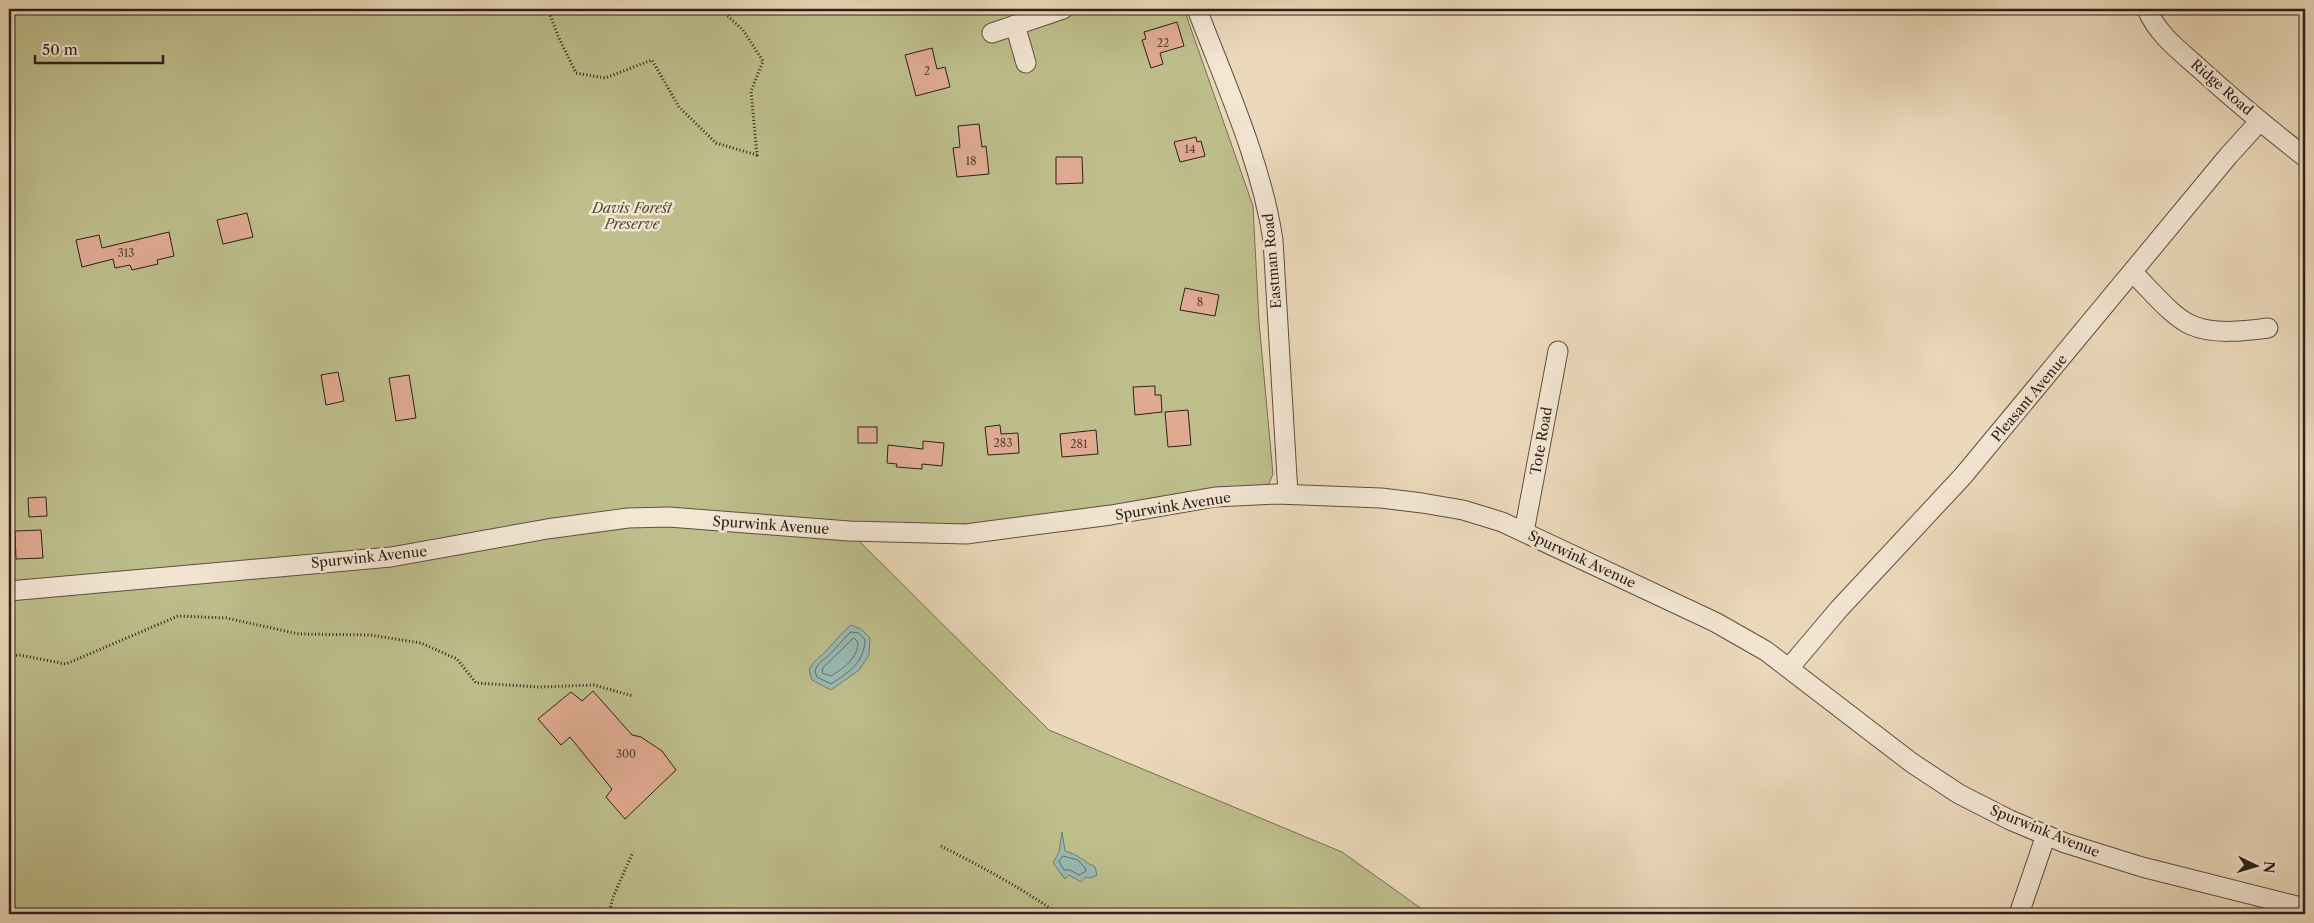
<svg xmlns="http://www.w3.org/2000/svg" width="2314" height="923" viewBox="0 0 2314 923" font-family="'Libre Caslon Text',serif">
	<rect width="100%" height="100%" fill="#ecd9bb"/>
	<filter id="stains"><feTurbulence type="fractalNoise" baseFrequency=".004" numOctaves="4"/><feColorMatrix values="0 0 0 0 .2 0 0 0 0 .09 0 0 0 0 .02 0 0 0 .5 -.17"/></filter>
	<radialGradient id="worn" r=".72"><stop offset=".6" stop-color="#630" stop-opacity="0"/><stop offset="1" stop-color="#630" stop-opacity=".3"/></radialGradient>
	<path fill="#bebe8c" stroke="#767052" d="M9,9h1175l69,197 6,116 14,152 -5,12 -55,5 -203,30 -161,10 200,199 293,122 87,62h-1420z"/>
	<g fill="#99bab3" stroke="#6e7d75">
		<path d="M851,625l10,4 9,9 -1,17 -10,15 -28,20 -19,-10 -3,-10c4,-9 9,-11 16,-18 9,-9 16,-19 26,-27z"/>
		<path d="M1062,832l3,19c14,4 18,10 30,16l2,8 -6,3 -5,-1 -5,5 -12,-7 -4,4 -12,-16 6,-11z"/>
	</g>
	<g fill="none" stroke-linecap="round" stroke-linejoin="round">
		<g stroke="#636e66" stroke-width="1">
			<path d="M851,632l8,1 6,7c-1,23 -16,32 -34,44l-14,-7 -2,-6c3,-8 7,-10 13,-15 9,-8 14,-17 23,-24z"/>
			<path d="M854,638l4,4c0,16 -14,26 -27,34l-9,-3 1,-5z"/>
			<path d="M1063,856l15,4 7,8 1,3 -7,4 -9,-5h-6l-5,-8z"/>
		</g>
	</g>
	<g fill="#dfaa92" stroke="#2d2119">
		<path d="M1177,22l7,24 -24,7 3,11 -12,4 -9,-28 4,-1 -2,-7z"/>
		<path d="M932,48l5,21 8,-2 5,20 -34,9 -11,-41z"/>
		<path d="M979,124l3,23 4,-1 3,28 -32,3 -4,-29 7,-1 -2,-21z"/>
		<path d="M1196,137l1,5 4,-1 4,15 -25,6 -6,-20z"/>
		<path d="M1056,157h26l1,26 -27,1z"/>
		<path d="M247,213l6,24 -30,7 -6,-24z"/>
		<path d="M169,232l5,24 -17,4 1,4 -26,6 -2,-5 -15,3 -2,-9 -31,8 -6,-27 23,-5 3,13z"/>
		<path d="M1185,288l34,7 -4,21 -35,-6z"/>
		<path d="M338,372l6,29 -18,4 -5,-30z"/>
		<path d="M409,375l7,43 -20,3 -7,-43z"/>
		<path d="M1155,386v9h6l1,17 -27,3 -2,-28z"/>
		<path d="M1188,410l3,35 -23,2 -3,-35z"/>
		<path d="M1000,425l1,9 17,-1 1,20 -31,2 -3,-28z"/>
		<rect x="858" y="427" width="19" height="16"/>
		<path d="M1096,430l2,24 -36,3 -2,-23z"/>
		<path d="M923,441l21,2 -2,23 -20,-2v5l-26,-2 1,-3 -10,-1 1,-18 35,4z"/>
		<path d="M46,497l1,19 -18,1 -1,-19z"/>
		<path d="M41,530l2,28 -27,1 -1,-28z"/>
		<path d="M593,691l39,44 9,2 21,14 14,19 -51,49 -19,-22 6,-8 -42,-52 -9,8 -23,-26 33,-27 11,9z"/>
	</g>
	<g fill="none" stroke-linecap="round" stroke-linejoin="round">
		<defs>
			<g id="minor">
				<path d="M1197,9c28,74 64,152 76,231l15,254"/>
				<path d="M2147,9c10,25 33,42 53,60 34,31 69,60 105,88"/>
				<path d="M1015,25l11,38"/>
				<path d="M992,33l71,-24"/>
				<path d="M2133,273c16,15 38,43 58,52 22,10 54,6 77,3"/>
				<path d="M1524,532l34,-181"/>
				<path d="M9,591l382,-34 156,-28 81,-11 41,-1 180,14 117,3 145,-19 104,-18 62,-3 104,4 41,5 41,7 39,12 213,100 51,29 146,112 47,31 51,26 55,23 77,24 163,41"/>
				<path d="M1789,668l50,-59 124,-133 266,-321 31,-34"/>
				<path d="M2019,914l27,-79"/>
			</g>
		</defs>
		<use href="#minor" stroke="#5d4f42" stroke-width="21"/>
		<g stroke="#2d2119" stroke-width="3" stroke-dasharray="1 2.5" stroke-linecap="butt">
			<path d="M548,9l10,27 18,37 29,5 47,-18 27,47 37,36 41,12 -6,-64 12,-30 -20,-31 -23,-21"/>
			<path d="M9,656l10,-1 47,9 112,-48 48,2 73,16 71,1 51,8 36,16 19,24 63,4 55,-2 39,11"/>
			<path d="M941,846c39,20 77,40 113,65v3"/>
			<path d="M609,914l4,-17 20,-45"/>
		</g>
		<use href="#minor" stroke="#f3e6d3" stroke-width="19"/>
	</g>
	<g text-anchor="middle" stroke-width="5" stroke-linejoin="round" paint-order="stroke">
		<g font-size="11" fill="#5a4337">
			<text x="1163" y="47">22</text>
			<text x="927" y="75">2</text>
			<text x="1190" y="153">14</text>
			<text x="971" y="165">18</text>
			<text x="126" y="257">313</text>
			<text x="1200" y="306">8</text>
			<text x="1003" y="447">283</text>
			<text x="1079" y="448">281</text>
			<text x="626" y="758">300</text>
		</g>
		<g font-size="14" fill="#2d2119" stroke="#f3e6d3">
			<text transform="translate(2222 87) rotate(41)" y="5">Ridge Road</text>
			<text transform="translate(1272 261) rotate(-95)" y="5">Eastman Road</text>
			<text transform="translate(2029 398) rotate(-50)" y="5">Pleasant Avenue</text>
			<text transform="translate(1541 441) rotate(-80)" y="5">Tote Road</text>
			<text transform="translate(1173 506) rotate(-9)" y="5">Spurwink Avenue</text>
			<text transform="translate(771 525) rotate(4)" y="5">Spurwink Avenue</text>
			<text transform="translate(369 557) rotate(-6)" y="5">Spurwink Avenue</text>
			<text transform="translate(1582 559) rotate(25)" y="5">Spurwink Avenue</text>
			<text transform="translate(2045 831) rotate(22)" y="5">Spurwink Avenue</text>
		</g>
		<g font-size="14" font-style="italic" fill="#514836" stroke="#f3e6d3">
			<text x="632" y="213">Davis Forest<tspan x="632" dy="16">Preserve</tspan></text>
		</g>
	</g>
	<rect width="2314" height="923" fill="none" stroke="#ecd9bb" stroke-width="30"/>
	<rect x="10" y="10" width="2294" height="903" fill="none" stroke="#2d2119" stroke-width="2.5"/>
	<rect x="15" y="15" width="2284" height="893" fill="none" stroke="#2d2119"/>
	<g transform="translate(2256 866) rotate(95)" stroke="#f3e6d3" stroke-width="4" paint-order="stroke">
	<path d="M0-4L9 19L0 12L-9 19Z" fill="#2d2119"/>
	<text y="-8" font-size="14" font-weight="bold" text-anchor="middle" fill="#2d2119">N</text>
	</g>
	<path d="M35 55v8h128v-8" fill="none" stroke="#2d2119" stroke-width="2.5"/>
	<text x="42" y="55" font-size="15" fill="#2d2119" stroke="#f3e6d3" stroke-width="4" paint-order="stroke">50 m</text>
	<rect width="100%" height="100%" filter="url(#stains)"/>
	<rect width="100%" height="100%" fill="url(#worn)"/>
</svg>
